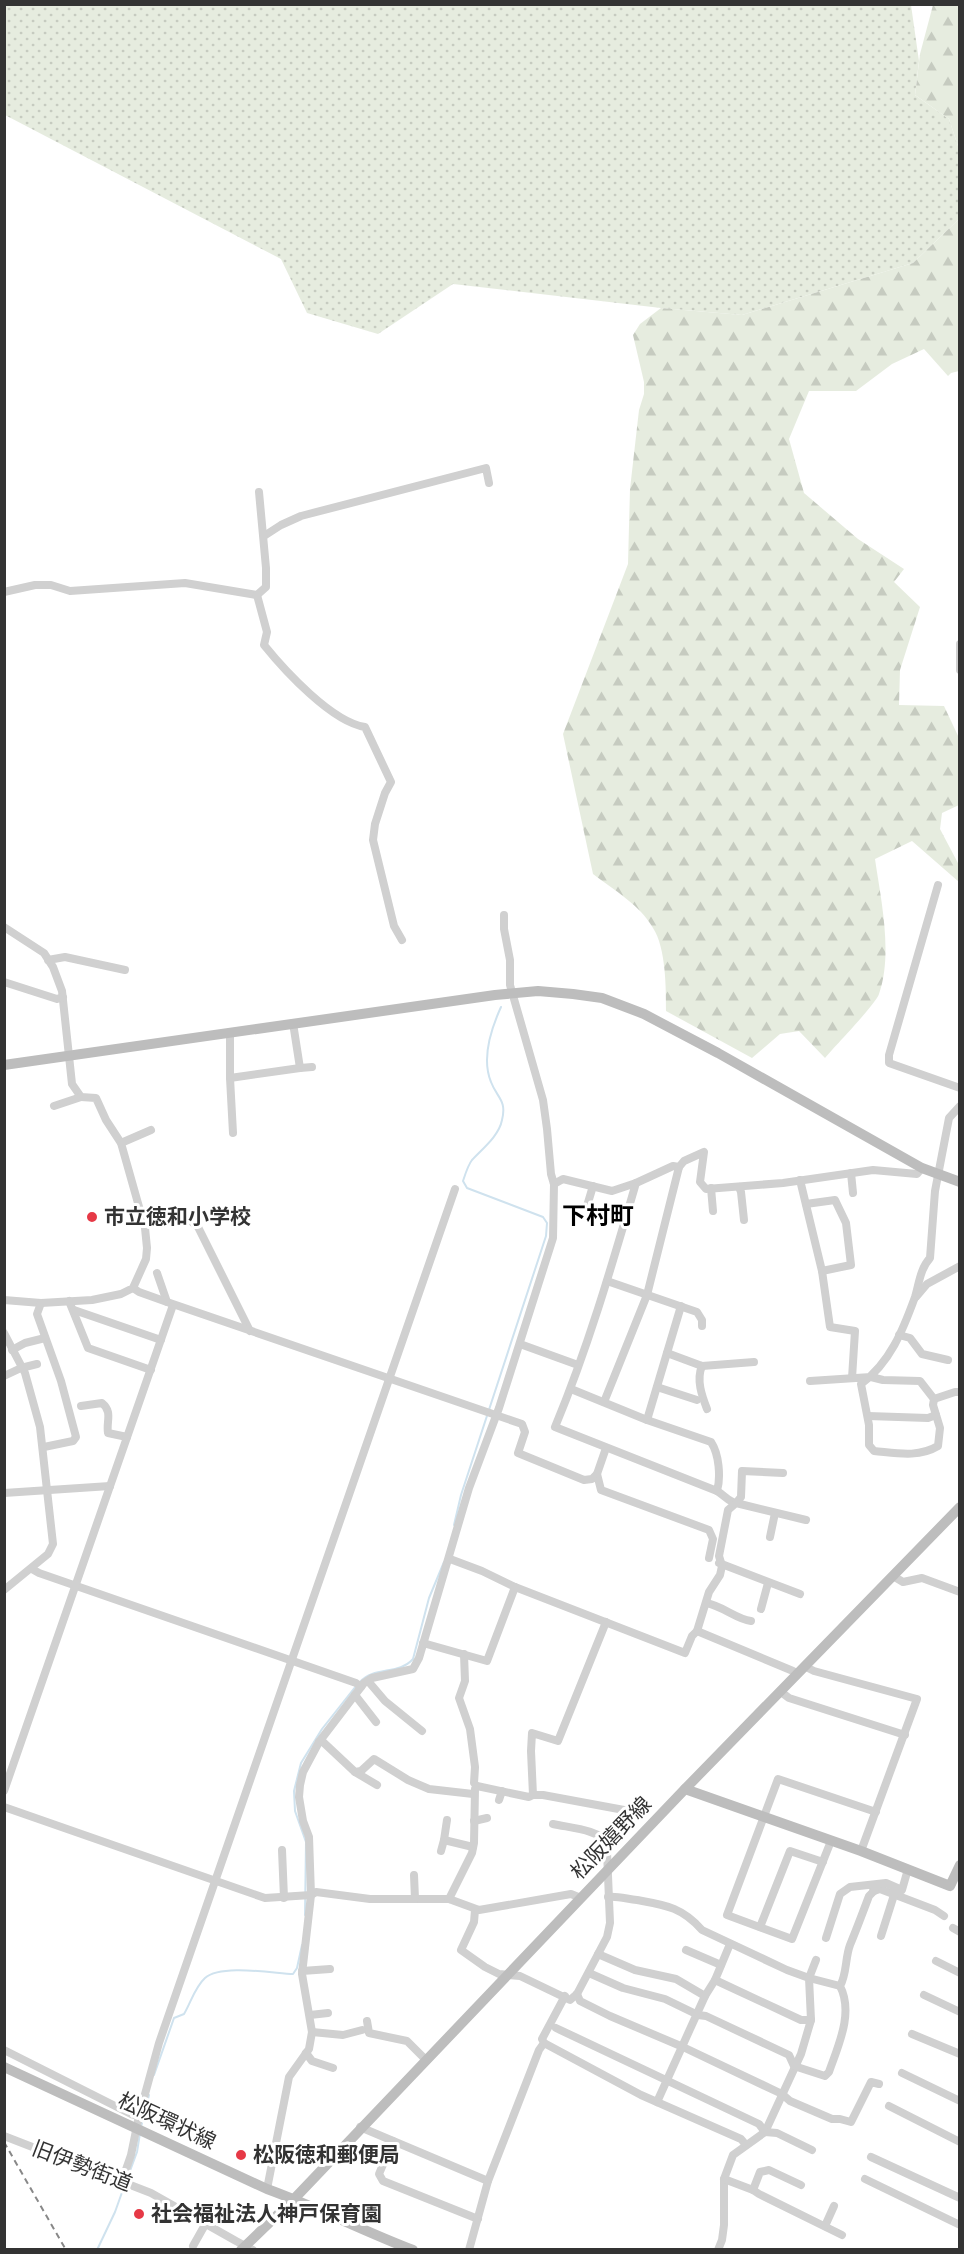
<svg xmlns="http://www.w3.org/2000/svg" width="964" height="2254" viewBox="0 0 964 2254" font-family="Overpass,'Noto Sans JP',sans-serif">
	<defs>
		<pattern id="grass-dots" width="8" height="8" patternUnits="userSpaceOnUse" patternTransform="scale(1.5)"><rect width="8" height="8" fill="#e6ecdf"/><path d="M2 2h.1M6 6h.1" fill="none" stroke="#c6cbc0" stroke-width="1.8" stroke-linecap="round"/></pattern>
		<pattern id="forest-firs" width="22" height="20" patternUnits="userSpaceOnUse" patternTransform="scale(1.5)"><rect width="22" height="20" fill="#e6ecdf"/><path d="M5 1l3.5 6h-7zM16 11l3.5 6h-7z" fill="#c6cbc0"/></pattern>
	</defs>
	<rect width="100%" height="100%" fill="#fff"/>
	<path fill="url(#grass-dots)" d="M4,5h907l8,56 -4,34 34,24 10,30v70l-46,44 -171,52 -81,-7 -208,-24 -75,50 -71,-21 -26,-54 -276,-144z"/>
	<g fill="url(#forest-firs)">
		<path d="M933,5h26v144l-10,-30 -34,-24 5,-41z"/>
		<path d="M959,215v156l-8,2 -3,3 -24,-27 -32,15 -36,27h-47l-20,48 15,54 54,46 46,30 -10,13 26,25 -20,63 -1,35 45,1 15,32v67l-17,8 -2,16 19,36v17l-47,-41 -37,18c6,41 18,95 4,135 -4,11 -44,52 -54,64l-26,-27 -19,3 -28,24 -86,-47c0,-23 0,-63 -13,-83 -13,-23 -39,-38 -60,-54l-30,-140 65,-170 2,-75 9,-79 5,-16v-12l-11,-47 7,-11 21,-16 81,7 171,-52 46,-44z"/>
	</g>
	<g fill="none" stroke-linecap="round" stroke-linejoin="round">
		<g stroke="#cfe2ee" stroke-width="2">
			<path d="M454,1525l7,-30 85,-259 1,-13 -4,-6 -76,-29 -4,-7c2,-6 5,-16 9,-21 10,-11 27,-24 30,-40 5,-20 -5,-22 -11,-38 -10,-24 0,-53 10,-75"/>
			<path d="M360,1682c14,-16 39,-7 53,-23l16,-61 15,-36"/>
			<path d="M305,1915l1,-73 -11,-31 -1,-20 7,-28 21,-34 34,-43"/>
			<path d="M154,2075l20,-57 10,-4c7,-12 11,-27 21,-36 16,-14 67,-5 88,-4l4,-6 5,-23"/>
			<path d="M141,2127l8,-32"/>
			<path d="M127,2179l10,-27 3,-19"/>
			<path d="M97,2250l18,-38 10,-28"/>
		</g>
		<g stroke="#d0d0d0" stroke-width="8">
			<path d="M264,536l17,-11 20,-9 185,-48 3,15"/>
			<path d="M4,592l31,-7h16l19,6 115,-8 72,12"/>
			<path d="M257,595l10,37 -3,13c21,26 68,77 101,82l26,55 -6,11 -10,31 -2,16 21,86 8,14"/>
			<path d="M257,595l9,-8v-19l-7,-76"/>
			<path d="M960,644v26"/>
			<path d="M938,885l-49,170v8l71,25"/>
			<path d="M4,927l40,26 9,14 9,24 10,93 9,13 15,1 10,22 15,23 24,85 2,20 -1,11 -13,29 -12,6 -29,6 -51,3 -37,-3"/>
			<path d="M48,960l17,-3 60,13"/>
			<path d="M4,982l53,17 6,-2"/>
			<path d="M293,1023l7,45 12,-1"/>
			<path d="M230,1032v46l70,-10"/>
			<path d="M230,1078l3,55"/>
			<path d="M54,1106l27,-9"/>
			<path d="M121,1143l30,-13"/>
			<path d="M851,1173l2,20"/>
			<path d="M800,1180l22,91 8,56 25,4 -3,47"/>
			<path d="M554,1184l9,-5 49,12 24,-8 37,-17 6,1"/>
			<path d="M739,1187l2,5 3,28"/>
			<path d="M711,1188l2,23"/>
			<path d="M806,1204l29,-4 11,23 5,42 -29,6"/>
			<path d="M587,1206l6,-20"/>
			<path d="M193,1223l5,4 52,104"/>
			<path d="M157,1273l10,29"/>
			<path d="M607,1281l90,31 5,8v6"/>
			<path d="M133,1288l6,4 28,10 355,122 3,8 -7,21 66,27 8,-1 5,-5 4,16 108,40 4,9 -4,19"/>
			<path d="M916,1297l11,-13 33,-18"/>
			<path d="M69,1301l19,47 63,22"/>
			<path d="M41,1303l-4,11 24,67 15,56 -3,4 -29,6"/>
			<path d="M74,1310l87,30"/>
			<path d="M4,1333l21,40 15,54 13,117 -5,10 -44,36"/>
			<path d="M899,1335l11,3 12,16 26,6"/>
			<path d="M520,1344l58,21"/>
			<path d="M12,1350l13,-7 20,-5"/>
			<path d="M667,1353l35,13 52,-4"/>
			<path d="M702,1366c-6,14 0,30 5,43"/>
			<path d="M4,1376l17,-8 16,-4"/>
			<path d="M810,1381l61,-4 12,3 37,1 14,18 -1,6 7,23 -2,18c-20,12 -42,7 -64,5l-5,-6v-20l-8,-41c29,-21 42,-54 54,-87 4,-13 5,-28 15,-39l5,-67 14,-73 11,-12"/>
			<path d="M657,1387l40,13"/>
			<path d="M571,1389l76,31 64,22c8,12 10,35 6,49l-162,-64c33,-79 57,-162 81,-244"/>
			<path d="M934,1399l21,-7h5"/>
			<path d="M604,1402l43,-107 32,-128 5,-6 20,-9 -4,30 6,7 77,-6 90,-13 44,4 5,-6"/>
			<path d="M81,1406l21,-3c11,9 4,18 6,30l19,4"/>
			<path d="M868,1416l60,2 8,-3"/>
			<path d="M647,1420l34,-114"/>
			<path d="M597,1474l9,-26"/>
			<path d="M717,1491c7,4 12,11 19,12l5,-6 1,-26 41,2"/>
			<path d="M4,1493l106,-7"/>
			<path d="M770,1537l5,-24"/>
			<path d="M450,1559l32,12 33,16 170,66 7,-17 5,-5"/>
			<path d="M719,1563l81,31"/>
			<path d="M32,1569l7,4 317,110 5,4"/>
			<path d="M893,1576l10,6 19,-4 38,14"/>
			<path d="M706,1603c17,3 30,16 45,18"/>
			<path d="M761,1609l7,-26"/>
			<path d="M423,1643l64,18 28,-74"/>
			<path d="M464,1654l1,27 -6,17 11,31 5,38 -1,16 3,3 52,11 4,-2"/>
			<path d="M806,1667l8,4 103,28 -56,152"/>
			<path d="M793,1671l-96,-40 12,-39 11,-17 2,-9 -3,-10 9,-46 8,-7 70,17"/>
			<path d="M368,1681l17,20 37,30"/>
			<path d="M781,1692l8,6 116,37"/>
			<path d="M355,1695l21,27"/>
			<path d="M319,1742h4l32,30 6,-1 13,-12 34,21 21,9 44,5"/>
			<path d="M355,1772l22,13"/>
			<path d="M4,1791l169,-486"/>
			<path d="M499,1800l3,-9"/>
			<path d="M4,1807l261,91 46,-3 5,-3 54,7h79l30,11 92,-16 10,4"/>
			<path d="M474,1821l13,-3"/>
			<path d="M553,1824c17,4 45,5 56,20"/>
			<path d="M444,1840l3,-20"/>
			<path d="M831,1841l-39,98 -65,-24 51,-136 98,33"/>
			<path d="M282,1850l2,48"/>
			<path d="M441,1851l3,-11 29,7"/>
			<path d="M414,1875l1,24"/>
			<path d="M873,1888l1,3 6,-2 55,21 9,6"/>
			<path d="M608,1897c10,-1 19,2 29,3 28,5 45,7 65,30l85,40 22,8 2,42 -10,34 -36,78 -32,23 -9,24v46l-2,15 -4,10"/>
			<path d="M449,1899l23,-46 2,-10 1,-54"/>
			<path d="M475,1910l-1,12 -13,28 24,17 14,7 21,2 50,24 7,-6 30,-57 3,-14 -3,-71 17,-42 -81,-15h-10l-2,-44 1,-18 26,8 48,-119"/>
			<path d="M760,1927l30,-76 33,11"/>
			<path d="M953,1928l7,4"/>
			<path d="M881,1936l13,-41"/>
			<path d="M826,1938l14,-44 10,-7 36,-4 16,7 6,-21"/>
			<path d="M730,1944l-15,36 86,40h10"/>
			<path d="M686,1950l35,15"/>
			<path d="M598,1954l37,16 41,9 29,17"/>
			<path d="M816,1960l-7,18 31,8"/>
			<path d="M936,1961l24,12"/>
			<path d="M302,1971l28,-2"/>
			<path d="M589,1973l34,15 42,11 33,16 8,1 83,39 5,11 31,10 4,-4c9,-26 25,-59 11,-86 7,-12 5,-28 10,-41 7,-17 13,-33 19,-49l5,-5"/>
			<path d="M577,1994l3,7 30,15 73,31 99,47 8,7 42,18h8l11,3 20,-40 8,2"/>
			<path d="M924,1995l36,17"/>
			<path d="M310,2015l18,-2"/>
			<path d="M367,2021l2,12 38,8 19,19"/>
			<path d="M556,2028l203,96 6,8 12,1 35,17"/>
			<path d="M312,2032l31,3 19,-5"/>
			<path d="M912,2034l48,20"/>
			<path d="M544,2043l97,52 100,44 5,6"/>
			<path d="M4,2050l127,64 8,2"/>
			<path d="M306,2053l6,8 21,7"/>
			<path d="M902,2073l58,28"/>
			<path d="M657,2102l48,-106 10,-16"/>
			<path d="M889,2106l71,36"/>
			<path d="M360,2127l128,54"/>
			<path d="M4,2136l147,57 85,48 17,9"/>
			<path d="M393,2141l-14,33 4,7 95,38"/>
			<path d="M871,2157l89,41"/>
			<path d="M724,2179l29,11 6,4 83,41"/>
			<path d="M865,2179l95,46"/>
			<path d="M122,2181l9,-26 8,-39 20,-73 296,-854"/>
			<path d="M267,2189l22,-112 20,-28 3,-17 -10,-58 9,-79 -2,-58 -6,-16 -4,-24 1,-12 3,-13 16,-30 45,-59 8,-5 41,-9 6,-11 50,-170 30,-80 54,-170 1,-54 -3,-10 -4,-45 -4,-29 -33,-115v-25l-6,-31v-14"/>
			<path d="M753,2190l7,-18 9,-2 32,15"/>
			<path d="M825,2226l9,-20"/>
			<path d="M193,2246l13,-23"/>
			<path d="M469,2250l19,-69 51,-131 5,-7 -2,-4 23,-43"/>
		</g>
		<g stroke="#bdbdbd" stroke-width="10">
			<path d="M4,1065l491,-70 43,-4 35,3 29,4 42,16 74,39 204,115 38,14"/>
			<path d="M685,1789l176,62 89,35 10,-21"/>
			<path d="M4,2067l263,122c50,18 96,42 146,61"/>
			<path d="M241,2250l53,-51 391,-410 275,-282"/>
		</g>
		<path stroke="#888" stroke-width="2" stroke-dasharray="6 4.5" stroke-linecap="butt" d="M4,2142l62,108"/>
	</g>
	<g fill="#e63946" stroke="#fff" stroke-width="2">
		<circle cx="92" cy="1217" r="6"/>
		<circle cx="241" cy="2155" r="6"/>
		<circle cx="139" cy="2214" r="6"/>
	</g>
	<g text-anchor="middle" stroke-width="6" stroke-linejoin="round" paint-order="stroke">
		<g font-size="21" font-weight="bold" fill="#333" stroke="#fff" text-anchor="start">
			<text x="104" y="1224">市立徳和小学校</text>
			<text x="253" y="2162">松阪徳和郵便局</text>
			<text x="151" y="2221">社会福祉法人神戸保育園</text>
		</g>
		<g font-size="21" fill="#333" stroke="#fff">
			<text transform="translate(611 1838) rotate(-46)" y="7">松阪嬉野線</text>
			<text transform="translate(167 2121) rotate(25)" y="7">松阪環状線</text>
			<text transform="translate(82 2166) rotate(21)" y="7">旧伊勢街道</text>
		</g>
		<g font-size="24" font-weight="bold" fill="#000" stroke="#fff">
			<text x="598" y="1224">下村町</text>
		</g>
	</g>
	<rect width="964" height="2254" fill="none" stroke="#333333" stroke-width="12"/>
</svg>
